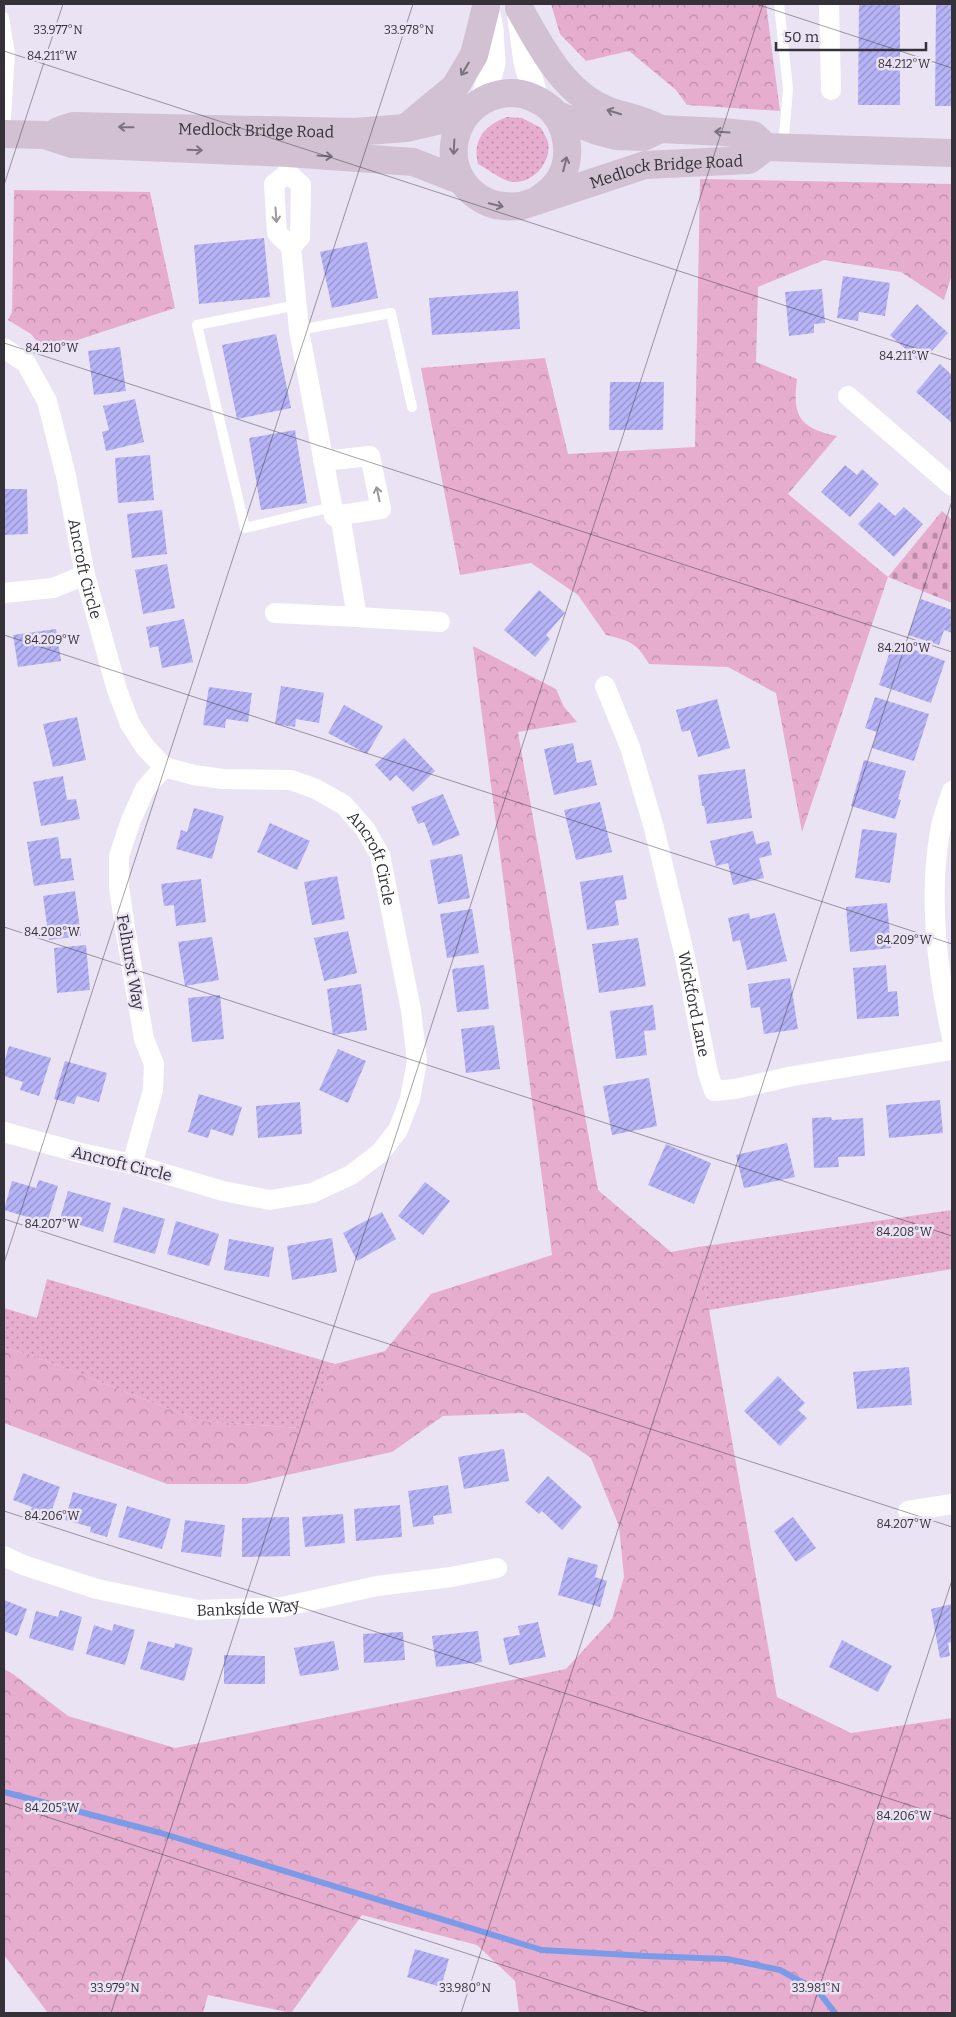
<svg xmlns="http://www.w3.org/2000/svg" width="956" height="2017" viewBox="0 0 956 2017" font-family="Bitter,serif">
	<defs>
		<pattern id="grass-dots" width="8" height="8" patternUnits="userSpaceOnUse" patternTransform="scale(1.25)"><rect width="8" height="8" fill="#e7adce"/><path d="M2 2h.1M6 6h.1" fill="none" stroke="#bc8da8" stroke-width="1.8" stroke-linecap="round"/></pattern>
		<pattern id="forest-crowns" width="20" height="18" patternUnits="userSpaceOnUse" patternTransform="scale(1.25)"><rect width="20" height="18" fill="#e7adce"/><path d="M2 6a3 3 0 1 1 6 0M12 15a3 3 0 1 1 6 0" fill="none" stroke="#bc8da8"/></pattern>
		<pattern id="cemetery-stones" width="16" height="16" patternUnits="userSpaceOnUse" patternTransform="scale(1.25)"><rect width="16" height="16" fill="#e7adce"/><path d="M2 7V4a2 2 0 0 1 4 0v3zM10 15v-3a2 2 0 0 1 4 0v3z" fill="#bc8da8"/></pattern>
		<pattern id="building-hatch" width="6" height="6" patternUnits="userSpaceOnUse" patternTransform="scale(1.25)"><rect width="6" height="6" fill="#b6b3f7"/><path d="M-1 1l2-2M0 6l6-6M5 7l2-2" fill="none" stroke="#9592c9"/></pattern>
	</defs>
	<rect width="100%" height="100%" fill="#eae3f4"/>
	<g fill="url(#grass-dots)">
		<path d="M507,117l15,1 19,10c2,4 6,10 7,14 4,20 -15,41 -34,40 -11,0 -26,-13 -36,-18 -6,-24 7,-39 29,-47z"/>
		<path d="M952,1210v59l-243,41 -11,-63z"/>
		<path d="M47,1279l288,85 -35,64 -99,-7 -173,-67 -24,-6v-40l33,10z"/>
	</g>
	<g fill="url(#forest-crowns)">
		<path d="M551,4h215l14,107 -93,-6 -11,-15 -47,-39 -43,10 -26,-27z"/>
		<path d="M700,179l252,5v90l-8,26 -43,-28 -77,-12 -66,27 -2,75 41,17c-5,38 3,49 40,57l-49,58 100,83 -86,255 -26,-139 -48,-26 -79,-3c-13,-22 -19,-23 -43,-29l-28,-40 -47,-32 -71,12 -39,-207 124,-10 23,96 127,-7z"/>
		<path d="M14,190l136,2 25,116 -131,43 -13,-17 -23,-14 4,-8z"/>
		<path d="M473,646l83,43 8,18 13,15 -59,10 80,458 73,62 27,-5 79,450 74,36 101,-15v295h-433l-4,-32 -38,-36 -115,-30 -71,98 -83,-18 -5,18h-155l-44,-58v-286l9,5 55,42 107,32 391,-79 46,-50 12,-42 -5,-51 -28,-68 -66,-45 -82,3 -51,36 -146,32h-79l-163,-61v-75l24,6 173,67 98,7 36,-64 50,-13 46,-57 121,-39z"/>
	</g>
	<path fill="url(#cemetery-stones)" d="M942,511l10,9v83l-64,-26z"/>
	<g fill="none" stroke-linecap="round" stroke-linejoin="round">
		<path stroke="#7b9be8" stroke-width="6" d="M4,1792l157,41 381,117 104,6 81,3 53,11 38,21 17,22"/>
	</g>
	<g fill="url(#building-hatch)">
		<path d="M859,4h41v101h-42z"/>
		<path d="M936,4h16v102h-17z"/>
		<path d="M264,238l6,59 -71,7 -5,-59z"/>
		<path d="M367,242l11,56 -46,10 -12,-56z"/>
		<path d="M843,276l47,7 -5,33 -26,-4 -1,9 -21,-3z"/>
		<path d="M822,289l3,34 -11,1v9l-25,3 -4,-44z"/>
		<path d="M518,291l2,38 -88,6 -3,-37z"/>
		<path d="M917,304l31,29 -27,30 -31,-28z"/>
		<path d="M276,334l15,74 -54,11 -15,-74z"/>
		<path d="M120,347l6,44 -32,4 -6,-44z"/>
		<path d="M940,364l12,11v48l-36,-31z"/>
		<path d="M610,382h54l-1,48h-54z"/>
		<path d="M135,399l9,43 -38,9 -4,-19 7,-2 -6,-24z"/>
		<path d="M295,430l12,73 -46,7 -12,-72z"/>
		<path d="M150,455l4,45 -36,3 -3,-45z"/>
		<path d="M845,465l12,10 5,-6 17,15 -29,33 -29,-25z"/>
		<path d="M4,489h23l1,45 -24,1z"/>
		<path d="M879,502l16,14 9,-9 19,17 -29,33 -36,-33z"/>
		<path d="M162,510l5,44 -35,4 -5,-44z"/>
		<path d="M167,564l8,44 -32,6 -8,-44z"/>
		<path d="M539,590l26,23 -19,22 4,4 -15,18 -31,-27z"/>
		<path d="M921,599l31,11v23l-8,-3 -5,15 -31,-10z"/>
		<path d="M184,619l9,43 -31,6 -4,-22 -8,2 -4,-21z"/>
		<path d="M56,629l5,32 -43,6 -5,-32z"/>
		<path d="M893,642l52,19 -14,42 -52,-18z"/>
		<path d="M281,686l43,7 -5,30 -23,-4 -1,8 -20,-3z"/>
		<path d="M209,687l43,6 -4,29 -22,-3 -1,9 -22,-3z"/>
		<path d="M875,697l54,17 -15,47 -42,-13 5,-16 -12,-4z"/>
		<path d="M717,699l13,49 -32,9 -8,-27 -8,2 -6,-22z"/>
		<path d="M344,705l39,21 -16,28 -39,-21z"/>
		<path d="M77,717l9,43 -33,7 -10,-43z"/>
		<path d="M404,738l31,33 -22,21 -17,-17 -6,6 -15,-16z"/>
		<path d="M573,743l4,20 14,-3 6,25 -43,10 -10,-46z"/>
		<path d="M864,760l42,11 -8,28 3,1 -6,19 -44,-13z"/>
		<path d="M745,769l7,49 -45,6 -3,-18h-2l-4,-31z"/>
		<path d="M63,776l4,24 9,-1 4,20 -39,7 -8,-44z"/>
		<path d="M443,794l17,41 -27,11 -9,-24 -6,2 -7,-17z"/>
		<path d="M600,802l12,50 -36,8 -12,-50z"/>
		<path d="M194,808l30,8 -12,43 -36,-10 5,-19 6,2z"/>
		<path d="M270,823l40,18 -13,29 -40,-18z"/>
		<path d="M862,829l35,4 -7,50 -35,-5z"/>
		<path d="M753,831l3,13 13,-3 3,14 -13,3 5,20 -31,7 -5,-22 -12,3 -6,-25z"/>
		<path d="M58,837l3,22 10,-1 3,22 -40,6 -7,-44z"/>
		<path d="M462,854l8,44 -32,6 -8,-44z"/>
		<path d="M623,875l4,24 -12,2 4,24 -32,5 -7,-48z"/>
		<path d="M337,876l8,43 -33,6 -8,-43z"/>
		<path d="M201,879l5,43 -30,4 -2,-21 -10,1 -3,-22z"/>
		<path d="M75,891l6,45 -32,4 -6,-44z"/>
		<path d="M887,903l4,45 -41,4 -4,-45z"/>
		<path d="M472,909l7,44 -32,5 -7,-44z"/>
		<path d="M749,913l1,6 25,-6 12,48 -40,9 -7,-30 -7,2 -5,-24z"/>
		<path d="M348,931l9,42 -33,8 -10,-43z"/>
		<path d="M212,937l7,43 -34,6 -7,-44z"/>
		<path d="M638,938l8,48 -47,7 -7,-49z"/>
		<path d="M86,945l4,45 -33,3 -3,-45z"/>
		<path d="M484,965l5,44 -32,3 -5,-43z"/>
		<path d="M886,965l2,27 9,-1 2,25 -42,3 -4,-51z"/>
		<path d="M790,978l8,51 -34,5 -4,-27 -9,1 -3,-24z"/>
		<path d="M361,984l6,46 -34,5 -6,-46z"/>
		<path d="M220,995l4,44 -32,3 -4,-44z"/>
		<path d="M653,1005l3,25 -12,1 3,24 -31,4 -6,-48z"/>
		<path d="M494,1025l6,44 -34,4 -5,-44z"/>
		<path d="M9,1046l42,12 -12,38 -19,-6 3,-8 -19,-6v-13z"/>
		<path d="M338,1049l28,12 -18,42 -29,-13z"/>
		<path d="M65,1061l42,12 -8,29 -22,-6 -3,8 -20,-5z"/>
		<path d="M649,1078l8,48 -45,9 -9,-49z"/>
		<path d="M199,1094l43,13 -9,29 -22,-7 -3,9 -20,-6z"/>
		<path d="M940,1100l3,33 -54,5 -3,-33z"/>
		<path d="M300,1102l2,32 -44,4 -2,-32z"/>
		<path d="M831,1117l1,3 31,-2 2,38 -27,1 1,10 -25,1 -2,-50z"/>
		<path d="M787,1143l8,34 -51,11 -8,-33z"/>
		<path d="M666,1144l45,19 -17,41 -46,-19z"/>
		<path d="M39,1180l19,6 -11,37 -43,-13 8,-29 24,7z"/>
		<path d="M425,1182l25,19 -27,34 -25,-19z"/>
		<path d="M68,1191l43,12 -8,29 -43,-13z"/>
		<path d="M123,1207l42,12 -10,35 -42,-12z"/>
		<path d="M382,1212l14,27 -39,22 -14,-28z"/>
		<path d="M176,1221l43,13 -10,32 -42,-12z"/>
		<path d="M332,1238l5,34 -45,8 -5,-34z"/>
		<path d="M229,1239l45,8 -5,30 -45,-7z"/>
		<path d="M909,1367l3,38 -55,4 -4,-37z"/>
		<path d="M778,1376l27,27 -7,7 9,8 -27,28 -36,-35z"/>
		<path d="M504,1449l5,32 -45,8 -6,-32z"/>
		<path d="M23,1473l37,14 -12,34 -19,-7 3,-7 -19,-7z"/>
		<path d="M548,1476l34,31 -20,23 -20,-19 -3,3 -14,-12z"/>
		<path d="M448,1485l4,28 -19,3 1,8 -21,3 -5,-36z"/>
		<path d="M73,1492l44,12 -10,33 -17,-5 1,-5 -26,-7z"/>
		<path d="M400,1505l2,32 -46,4 -2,-32z"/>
		<path d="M127,1506l44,13 -9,30 -44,-12z"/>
		<path d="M343,1514l2,29 -40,4 -3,-30z"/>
		<path d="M289,1517l1,39 -48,1v-39z"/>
		<path d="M793,1517l23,31 -20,14 -22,-31z"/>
		<path d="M185,1520l40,5 -4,32 -40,-5z"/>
		<path d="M568,1557l30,8 -3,12 12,4 -7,26 -42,-12z"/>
		<path d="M4,1600l23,9 -10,27 -13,-5z"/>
		<path d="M952,1604v38l-4,1 2,13 -10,2 -9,-49z"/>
		<path d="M60,1610l22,7 -9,34 -44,-13 7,-27 22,6z"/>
		<path d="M538,1622l8,35 -37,8 -6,-27 17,-3 -2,-9z"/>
		<path d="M114,1624l21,6 -10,35 -39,-11 8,-29 18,6z"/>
		<path d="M478,1631l4,31 -46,5 -4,-31z"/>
		<path d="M403,1632l2,28 -41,3 -1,-29z"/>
		<path d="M842,1640l50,26 -14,26 -49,-25z"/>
		<path d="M148,1641l26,7 1,-5 18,5 -9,33 -44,-12z"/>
		<path d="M334,1641l5,29 -39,6 -6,-28z"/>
		<path d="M224,1655l41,1v28h-41z"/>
		<path d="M415,1949l34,10 -8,28 -34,-10z"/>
	</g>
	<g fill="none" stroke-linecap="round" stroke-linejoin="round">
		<g stroke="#fff" stroke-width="10">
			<path d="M779,4l9,85 -5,58"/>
			<path d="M4,17l6,37 -5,79"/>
			<path d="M297,305l-100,20 48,203 87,-21"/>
			<path d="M299,330l92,-17 21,94"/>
		</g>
		<g stroke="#fff" stroke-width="20">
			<path d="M829,4l2,86"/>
			<path d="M288,173l-14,11 3,49 14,14 9,-10 1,-52 -13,-12v-32"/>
			<path d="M291,247l8,83 35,186 47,-7 -11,-53 -47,5"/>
			<path id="s1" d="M4,348l22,15 21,38 19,75 19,99 32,115 13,34 15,23 19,20 30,8 29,4 68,1 25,9 28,16 21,24 15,26 31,155 6,51 -7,38 -12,31 -18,23 -29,22 -39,18 -42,7 -47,-9 -91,-27 -51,-11 -77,-21"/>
			<path d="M848,396l104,90"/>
			<path d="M340,515l17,102 83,5"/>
			<path d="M4,593l49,-5 32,-13"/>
			<path d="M275,613l82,4"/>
			<path id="s2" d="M605,686l25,61 24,81 31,129 23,116 6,18 21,-2 58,-13 159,-26"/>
			<path d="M952,791c-4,13 -10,27 -12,41 -12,67 -3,138 12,205"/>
			<path d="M132,1164l21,-74 1,-26 -10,-25 -19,-111 -6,-41v-31l12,-36 14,-31 19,-22"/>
			<path d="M908,1511l44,-7"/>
			<path id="s3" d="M4,1556l19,9 74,24 101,21 84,-3 95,-21 74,-9 46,-9"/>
		</g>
		<g stroke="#fff" stroke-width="25">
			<path d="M519,11l7,51 10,37"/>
			<path d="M483,100l10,-37 -2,-34 -4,-20"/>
		</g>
		<g stroke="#d1c1d3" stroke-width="28">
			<path d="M519,8c22,39 45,86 90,103 17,6 34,8 51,18"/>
			<path d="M555,114l42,17 19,5 27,1 17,-8 63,3 30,3 13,12 186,6"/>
			<path d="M409,125l46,-38 19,-32 12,-48"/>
			<path id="s4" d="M58,131l15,-5 281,6 52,-4 60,-14"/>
			<path d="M4,134l40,1 28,9 216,9 125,9 49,19"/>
			<path id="s5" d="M536,201c10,-7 19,-13 25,-24 11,-21 7,-49 -9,-67 -11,-10 -26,-17 -41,-17 -61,2 -80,83 -24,109 11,5 22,5 34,4l124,-41 104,-5 17,-13"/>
		</g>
	</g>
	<defs><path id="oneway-shaft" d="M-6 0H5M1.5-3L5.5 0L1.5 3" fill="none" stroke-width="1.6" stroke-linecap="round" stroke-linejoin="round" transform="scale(1.25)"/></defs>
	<g stroke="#7b727e">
		<use href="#oneway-shaft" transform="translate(465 69) rotate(121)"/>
		<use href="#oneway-shaft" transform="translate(614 112) rotate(-163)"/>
		<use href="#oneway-shaft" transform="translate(126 127) rotate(-179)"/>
		<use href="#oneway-shaft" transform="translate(722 132) rotate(-176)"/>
		<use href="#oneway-shaft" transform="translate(454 147) rotate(93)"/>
		<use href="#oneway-shaft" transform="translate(195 150) rotate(2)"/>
		<use href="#oneway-shaft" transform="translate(325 156) rotate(4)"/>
		<use href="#oneway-shaft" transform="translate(565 164) rotate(-76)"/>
		<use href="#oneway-shaft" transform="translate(496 205) rotate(14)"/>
	</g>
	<g stroke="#9a989c">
		<use href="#oneway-shaft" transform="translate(276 215) rotate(86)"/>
		<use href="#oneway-shaft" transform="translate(378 494) rotate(-102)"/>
	</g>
	<path fill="none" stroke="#343138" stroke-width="1" stroke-opacity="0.45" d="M756,4l196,64M4,51l948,309M4,185l59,-181M4,343l948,309M4,635l948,309M4,927l948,309M4,1219l948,308M4,1263l409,-1259M4,1511l948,308M4,1803l646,210M111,2013l652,-2009M461,2013l491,-1512M811,2013l141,-433"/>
	<g text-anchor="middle" stroke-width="5" stroke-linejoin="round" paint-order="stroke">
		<g font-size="16" fill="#343138" stroke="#eae3f4">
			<text dy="6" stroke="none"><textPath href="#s4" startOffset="199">Medlock Bridge Road</textPath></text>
			<text dy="6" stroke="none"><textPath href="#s5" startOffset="492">Medlock Bridge Road</textPath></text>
			<text dy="6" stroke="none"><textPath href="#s1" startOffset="242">Ancroft Circle</textPath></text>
			<text dy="6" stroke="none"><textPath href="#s1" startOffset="708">Ancroft Circle</textPath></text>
			<text transform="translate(131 962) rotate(80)" y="6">Felhurst Way</text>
			<text dy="6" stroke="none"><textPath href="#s2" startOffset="331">Wickford Lane</textPath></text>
			<text transform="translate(122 1163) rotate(14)" y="6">Ancroft Circle</text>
			<text dy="6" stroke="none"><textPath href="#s3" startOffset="252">Bankside Way</textPath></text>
		</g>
	</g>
	<g font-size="12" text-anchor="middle" fill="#343138" stroke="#eae3f4" stroke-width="5" stroke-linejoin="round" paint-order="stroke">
		<text x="58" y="34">33.977°N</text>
		<text x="409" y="34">33.978°N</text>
		<text x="52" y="60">84.211°W</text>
		<text x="904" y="68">84.212°W</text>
		<text x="52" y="352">84.210°W</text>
		<text x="904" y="360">84.211°W</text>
		<text x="52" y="644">84.209°W</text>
		<text x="904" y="652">84.210°W</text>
		<text x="52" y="936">84.208°W</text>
		<text x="904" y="944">84.209°W</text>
		<text x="52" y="1228">84.207°W</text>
		<text x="904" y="1236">84.208°W</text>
		<text x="52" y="1520">84.206°W</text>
		<text x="904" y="1528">84.207°W</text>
		<text x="52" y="1812">84.205°W</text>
		<text x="904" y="1820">84.206°W</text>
		<text x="115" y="1992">33.979°N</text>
		<text x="465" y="1992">33.980°N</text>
		<text x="816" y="1992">33.981°N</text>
	</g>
	<rect width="956" height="2017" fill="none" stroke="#343138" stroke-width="10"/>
	<path d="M776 42v8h150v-8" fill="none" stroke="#343138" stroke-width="2.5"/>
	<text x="784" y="42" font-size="15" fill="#343138" stroke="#eae3f4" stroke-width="4" paint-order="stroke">50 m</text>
</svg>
